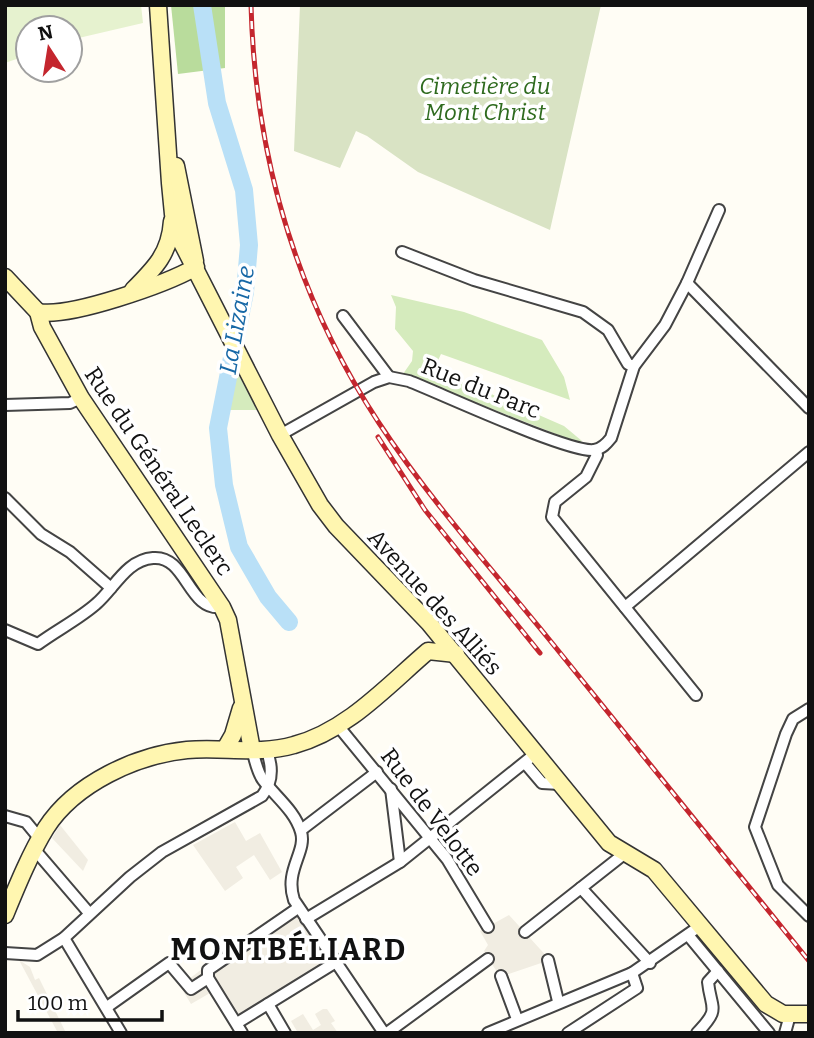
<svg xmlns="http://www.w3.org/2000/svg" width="814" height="1038" viewBox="0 0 814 1038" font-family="Bitter,serif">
	<rect width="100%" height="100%" fill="#fffdf5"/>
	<g fill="#d5ebbd">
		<path d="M391,295l73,17 78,28 22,37 6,23 -129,-46 -7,15 130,57 18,15 -3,2 -176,-69 9,-13 1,-10 -18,-22 1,-22z"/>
		<path d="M236,370l21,40h-29z"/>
	</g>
	<path fill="#b9dc9c" d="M171,5h54v63l-47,6z"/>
	<path fill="#d9e3c4" d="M300,5h301l-51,225 -132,-58 -51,-36 -11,-5 -16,37 -46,-17z"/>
	<path fill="#e6f2cf" d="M5,5h136l2,18 -73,17v-12h-42v27l-23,8z"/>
	<g fill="#f1ede2">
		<path d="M235,822l11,19 14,-8 22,39 -12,8 -16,-25 -18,12 7,11 -18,13 -32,-46z"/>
		<path d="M60,825l28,35 -5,11 -31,-33z"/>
		<path d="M303,901l40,64 -108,64 -25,-36 -19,11 -11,-18 57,-44z"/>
		<path d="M509,915l41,45 -50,17 -16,-26 4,-6 -8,-14z"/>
		<path d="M19,960l11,7 5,13 4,-2 27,55h-8z"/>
		<path d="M323,1009h4l8,12 -4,2 7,10h-40l-7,-12 12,-7 10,16 8,-5 -6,-11z"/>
	</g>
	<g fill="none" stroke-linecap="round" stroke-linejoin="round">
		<path stroke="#b9e0f7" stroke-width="18" d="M202,5l15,98 27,87 5,55 -4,47 -27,136 6,57 15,62 29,50 21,25"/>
		<defs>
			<g id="street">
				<path d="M402,252l72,28 109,32 25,18 20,34 6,2"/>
				<path d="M687,283l122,125"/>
				<path d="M343,316l46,61"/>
				<path d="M5,405l65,-2 11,-5"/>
				<path d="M280,435l94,-53 15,-5 20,4c33,13 160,72 185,69 8,-1 13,-7 17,-12l23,-72 31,-41 22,-42 32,-73"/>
				<path d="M595,450l2,5 -11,22 -31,25 -3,15 144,178"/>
				<path d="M5,498l36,36 29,18 41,36"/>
				<path d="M625,607l184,-155"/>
				<path d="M5,630l33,14c19,-14 41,-25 58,-40 18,-15 30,-44 57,-46 34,-3 35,54 69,49"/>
				<path d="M809,709l-16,10 -7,15 -31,93 23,58 31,31"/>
				<path d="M339,727l108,132 41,68"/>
				<path d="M252,750c3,9 5,22 11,30 13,17 32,31 38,52 6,20 -17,38 -7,68l90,133"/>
				<path d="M525,763l17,20 18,1"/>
				<path d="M391,789l9,73"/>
				<path d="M5,816l21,6 14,17"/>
				<path d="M301,830l76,-58"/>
				<path d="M35,850l54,63"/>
				<path d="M581,888l69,75"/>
				<path d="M306,919l94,-57 135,-108"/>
				<path d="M525,932l99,-78"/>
				<path d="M688,935l81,98"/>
				<path d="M64,938l57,95"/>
				<path d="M5,953l32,2 27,-17 66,-61 32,-25 100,-56c11,-14 11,-30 4,-47"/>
				<path d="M548,960l10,41"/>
				<path d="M501,976l16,43"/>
				<path d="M208,978l34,55"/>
				<path d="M268,1004l17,29"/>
				<path d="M107,1007l62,-44 22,26 17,-11v-8l90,-62"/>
				<path d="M237,1023l99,-61"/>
				<path d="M387,1033l101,-74"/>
				<path d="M488,1033l144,-60 68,-47"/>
				<path d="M568,1033l69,-45 -5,-15"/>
				<path d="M697,1033c24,-25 14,-23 11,-51l10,-11"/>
				<path d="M785,1033l5,-18"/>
			</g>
			<g id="secondary">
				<path d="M158,5l12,178 3,31 9,29 98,192 40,70 16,21 93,97 180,220 45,27 112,134 17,10h26"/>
				<path d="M176,166l19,95"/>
				<path d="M5,277l33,35 4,15 39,71 141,209 6,13 24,130"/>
				<path d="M133,290c22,-22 37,-37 39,-69"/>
				<path d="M38,312c32,6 128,-28 158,-45"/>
				<path d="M225,749l8,-14 8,-27"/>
				<path d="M5,915c12,-29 25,-61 41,-87 29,-45 91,-73 141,-78 36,-3 73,5 107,-5 53,-14 93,-59 134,-94l28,3"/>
			</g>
		</defs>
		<use href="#street" stroke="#444" stroke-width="14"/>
		<use href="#secondary" stroke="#333" stroke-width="19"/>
		<use href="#street" stroke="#fff" stroke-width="10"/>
		<use href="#secondary" stroke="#fff6b0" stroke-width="16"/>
		<defs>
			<g id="rail">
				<path d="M251,5c4,151 45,292 128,418 50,76 112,145 169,215 87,108 174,216 261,323"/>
				<path d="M378,437l47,73 115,143"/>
			</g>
		</defs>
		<use href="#rail" stroke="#c4262e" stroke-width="5"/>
		<use href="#rail" stroke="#fff" stroke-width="2.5" stroke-dasharray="8" stroke-linecap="butt"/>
	</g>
	<g text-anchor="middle" stroke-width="7" stroke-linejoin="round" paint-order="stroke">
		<g font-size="23" font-style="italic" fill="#2f6b1f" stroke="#fff">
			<text x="485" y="94">Cimetière du<tspan x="485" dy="26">Mont Christ</tspan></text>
		</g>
		<g font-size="23" fill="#111" stroke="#fff">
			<text transform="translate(481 388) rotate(22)" y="8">Rue du Parc</text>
			<text transform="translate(159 471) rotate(56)" y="8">Rue du Général Leclerc</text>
			<text transform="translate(435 602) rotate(48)" y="8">Avenue des Alliés</text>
			<text transform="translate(432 812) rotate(53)" y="8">Rue de Velotte</text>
		</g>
		<g font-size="24" font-style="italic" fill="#1768a6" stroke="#fff">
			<text transform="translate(237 320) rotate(-80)" y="8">La Lizaine</text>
		</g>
		<g font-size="30" font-weight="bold" letter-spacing="2" fill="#111" stroke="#fff">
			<text x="289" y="960">MONTBÉLIARD</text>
		</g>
	</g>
	<rect width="814" height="1038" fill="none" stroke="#111111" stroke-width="14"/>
	<g transform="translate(49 49) rotate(348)"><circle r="33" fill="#ffffff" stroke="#a0a0a0" stroke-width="2"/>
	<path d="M0-5L12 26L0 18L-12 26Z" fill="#c4262e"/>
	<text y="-10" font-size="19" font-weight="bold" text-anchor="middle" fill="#111111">N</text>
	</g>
	<path d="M18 1010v10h144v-10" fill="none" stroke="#111111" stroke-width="3.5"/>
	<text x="28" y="1010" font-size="21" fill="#111111" stroke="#ffffff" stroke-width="5" paint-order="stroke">100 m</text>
</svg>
